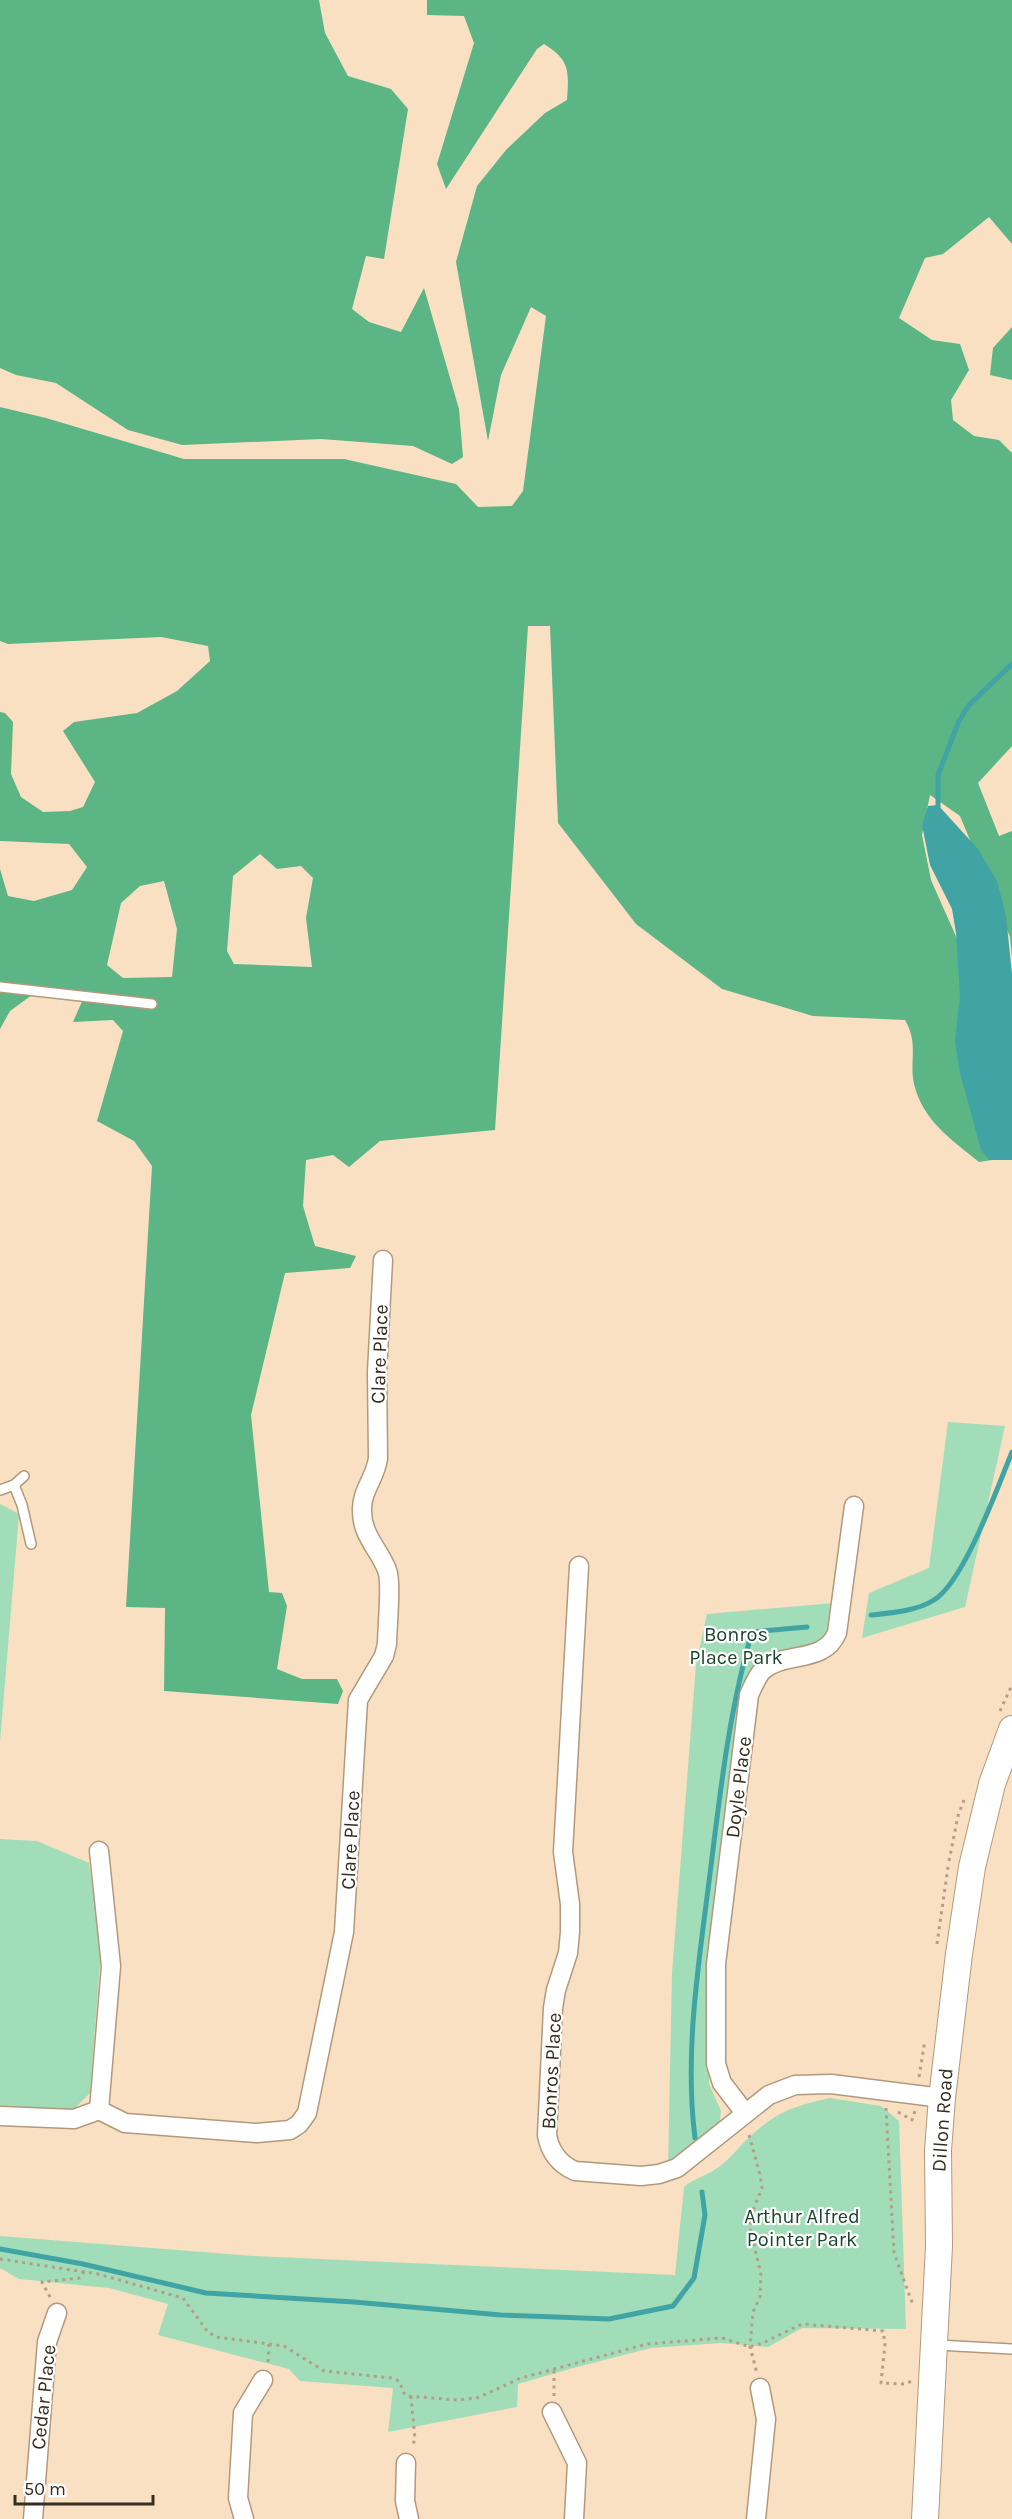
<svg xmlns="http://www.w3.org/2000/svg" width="1012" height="2519" viewBox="0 0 1012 2519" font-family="Karla,sans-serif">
	<rect width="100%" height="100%" fill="#fae0c2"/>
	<g fill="#a0ddb8">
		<path d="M948,1422l57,4 -40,181 -103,31 7,-45 60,-25z"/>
		<path d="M0,1504l19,10 -19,228z"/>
		<path d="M834,1603l-7,36 -71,31 -45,299 -2,115 12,27 -2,17 -51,40 4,-195 24,-309 11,-50z"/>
		<path d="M0,1839l37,2 52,22 12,86 -11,144 -19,19 -71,-4z"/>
		<path d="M830,2098l51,8 18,15 7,208 -104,-1 -34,19 -47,-4 -70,5 -78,20 -55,16 -1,23 -129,25 5,-44 -93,-7 -11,-12 -131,-34 10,-31 -59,-16 -90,-9 -19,-11v-32l253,20 422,19 9,-88c12,-10 25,-12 36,-21 12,-9 22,-23 34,-33 24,-22 44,-28 76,-35z"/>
	</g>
	<g fill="#5bb584" fill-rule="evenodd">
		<path d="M0,0h319l6,33 23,43 43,13 17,20 -24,150 -18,-3 -14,53 17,13 32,10 23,-44 35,121 4,48 -11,7 -39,-18 -92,-7 -139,6 -54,-15 -72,-47 -40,-8 -16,-7z"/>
		<path d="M427,0h585v244l-23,-27 -46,37 -18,4 -26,60 33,22 28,4 9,26 -18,30 2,20 21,16 25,4 13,13v293l-34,37 21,53 13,-5v126l-2,-20 -50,-121 -30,-21 -8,40 9,45 39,88 25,179 -3,13 -13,2c-28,-23 -56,-41 -65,-78 -5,-24 5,-40 -9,-64l-92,-4 -91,-27 -86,-65 -78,-101 -8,-197h-22l-33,504 -115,11 -31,26 -16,-12 -27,5 -3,46 12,40 41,10 -6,12 -65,5 -34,142 18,177 13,1 5,13 -10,63 25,10h35l6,12 -5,13 -174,-13 1,-83 -39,-1 26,-441 -18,-25 -37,-20 26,-90 -10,-11 -40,2 11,-25 -41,-10 -33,24 -10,18v-160l8,27 26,5 38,-11 15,-23 -18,-23 -69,-3v-129l5,1 8,9 -2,52 10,23 22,15 27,-1 13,-4 12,-25 -32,-51 11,-9 63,-9 40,-22 33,-30 -2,-15 -47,-9 -153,7 -8,-3v-234l46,11 138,41h160l112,25 22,23 34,-1 11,-15 23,-175 -15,-9 -30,68 -13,66 -32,-179 21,-76 29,-36 39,-37 22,-13c2,-29 3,-40 -23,-56l-7,5 -91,140 -9,-25 37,-121 -10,-27 -37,-1zM260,854l17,15 24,-3 12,12 -7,40 6,49 -78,-3 -7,-13 6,-75zM164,881l13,48 -5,48 -49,1 -16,-13 14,-62 19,-17z"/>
		<path d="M1012,327v53l-22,-5 3,-27z"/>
	</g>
	<path fill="#41a4a4" d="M938,805l40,44 19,32 9,35 6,58v186h-23l-8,-10 -21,-77 -5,-31 5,-47 -4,-62 -4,-24 -22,-44 -8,-40 6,-19z"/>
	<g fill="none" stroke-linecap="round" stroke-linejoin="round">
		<g stroke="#41a4a4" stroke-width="5">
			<path d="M938,811v-36l21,-54 10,-16 43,-41"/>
			<path d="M871,1615c20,-2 46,-4 63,-15 30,-18 64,-114 78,-148"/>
			<path d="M695,2138c-11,-86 4,-177 15,-264 10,-81 19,-163 42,-242l55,-5"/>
			<path d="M0,2249l83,15 123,29 148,9 147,13 108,4 64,-13 21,-28 11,-63 -3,-23"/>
		</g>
		<defs>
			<g id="service">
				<path d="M0,987l152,17"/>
				<path d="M14,1485l8,20 9,39"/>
				<path d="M0,1490l14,-5 10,-9"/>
				<path d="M937,2345l75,4"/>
			</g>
			<g id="minor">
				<path d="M579,1566l-16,286 7,52v28l-2,21 -12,37 -3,18 -6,127c3,17 12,29 28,36l66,5 18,-2 18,-6 92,-73 26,-10 36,-1 111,14"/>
				<path d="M99,2110l12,-144 -12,-115"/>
				<path d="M745,2113l-23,-30 -6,-19v-100l33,-269c4,-9 8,-19 14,-25 22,-19 61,-6 74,-37l17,-127"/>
				<path d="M0,2116l74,3 25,-9 26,13 132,10 33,-3 9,-6 8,-11 37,-181 14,-232 26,-44 3,-12c0,-15 5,-63 0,-74 -8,-21 -25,-34 -25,-59 -1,-20 14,-34 16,-53l-1,-86 6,-112"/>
				<path d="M552,2412l25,51 -3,56"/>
				<path d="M406,2463l-1,38 4,18"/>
				<path d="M33,2519l14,-177 10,-29"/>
				<path d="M244,2519l-6,-21 5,-85 20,-33"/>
				<path d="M756,2519l10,-100 -6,-31"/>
			</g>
			<path id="secondary" d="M925,2519l14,-273 -1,-96 4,-52 17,-144 13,-87 20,-83 20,-55"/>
		</defs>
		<use href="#service" stroke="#b2997d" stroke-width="12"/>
		<use href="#minor" stroke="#b2997d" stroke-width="21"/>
		<use href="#secondary" stroke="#b2997d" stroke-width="28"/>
		<g stroke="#b39f88" stroke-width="3" stroke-dasharray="3 4.5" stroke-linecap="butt">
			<path d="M1000,1711l12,-26"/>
			<path d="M949,1861l9,-45 6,-16"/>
			<path d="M937,1944l11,-77"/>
			<path d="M919,2077l6,-37"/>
			<path d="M886,2108l8,145 19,52"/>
			<path d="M898,2112l14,8 3,-9"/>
			<path d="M749,2135l11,40 2,13 -9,22 -3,17 11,48 -1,22 -7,15 -3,35 7,26"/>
			<path d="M0,2259l98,15 85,24 24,33 9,6 68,9 40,25 68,7 7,3 5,12 3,3 50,4 20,-2 44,-20 126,-34 75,-6 28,9 15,-5 37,-18 81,7 2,13 -4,39 24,1 7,-3"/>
			<path d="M50,2297l-8,-15 38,-4 4,-6"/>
			<path d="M268,2362l1,-19"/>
			<path d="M411,2396l4,43 -3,8"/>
			<path d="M554,2396v-28"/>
		</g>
		<use href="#service" stroke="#fff" stroke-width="9"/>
		<use href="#minor" stroke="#fff" stroke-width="18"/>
		<use href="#secondary" stroke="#fff" stroke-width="26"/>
	</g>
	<g text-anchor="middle" stroke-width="4.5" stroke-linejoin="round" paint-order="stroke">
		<g font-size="20" fill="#362d21" stroke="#fff">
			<text transform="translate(379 1354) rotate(-88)" y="7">Clare Place</text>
			<text transform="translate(738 1787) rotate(-83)" y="7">Doyle Place</text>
			<text transform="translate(350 1840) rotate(-87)" y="7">Clare Place</text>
			<text transform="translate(551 2071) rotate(-87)" y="7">Bonros Place</text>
			<text transform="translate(942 2120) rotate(-86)" y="7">Dillon Road</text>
			<text transform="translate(43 2397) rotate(-84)" y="7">Cedar Place</text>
		</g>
		<g font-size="20" fill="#1c432e" stroke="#fff">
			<text x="736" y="1641">Bonros<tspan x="736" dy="23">Place Park</tspan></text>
			<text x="802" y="2223">Arthur Alfred<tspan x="802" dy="23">Pointer Park</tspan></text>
		</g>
	</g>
	<path d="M15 2495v9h138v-9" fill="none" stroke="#362d21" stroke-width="3"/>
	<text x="24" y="2495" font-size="18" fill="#362d21" stroke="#ffffff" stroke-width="4.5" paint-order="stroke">50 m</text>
</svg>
